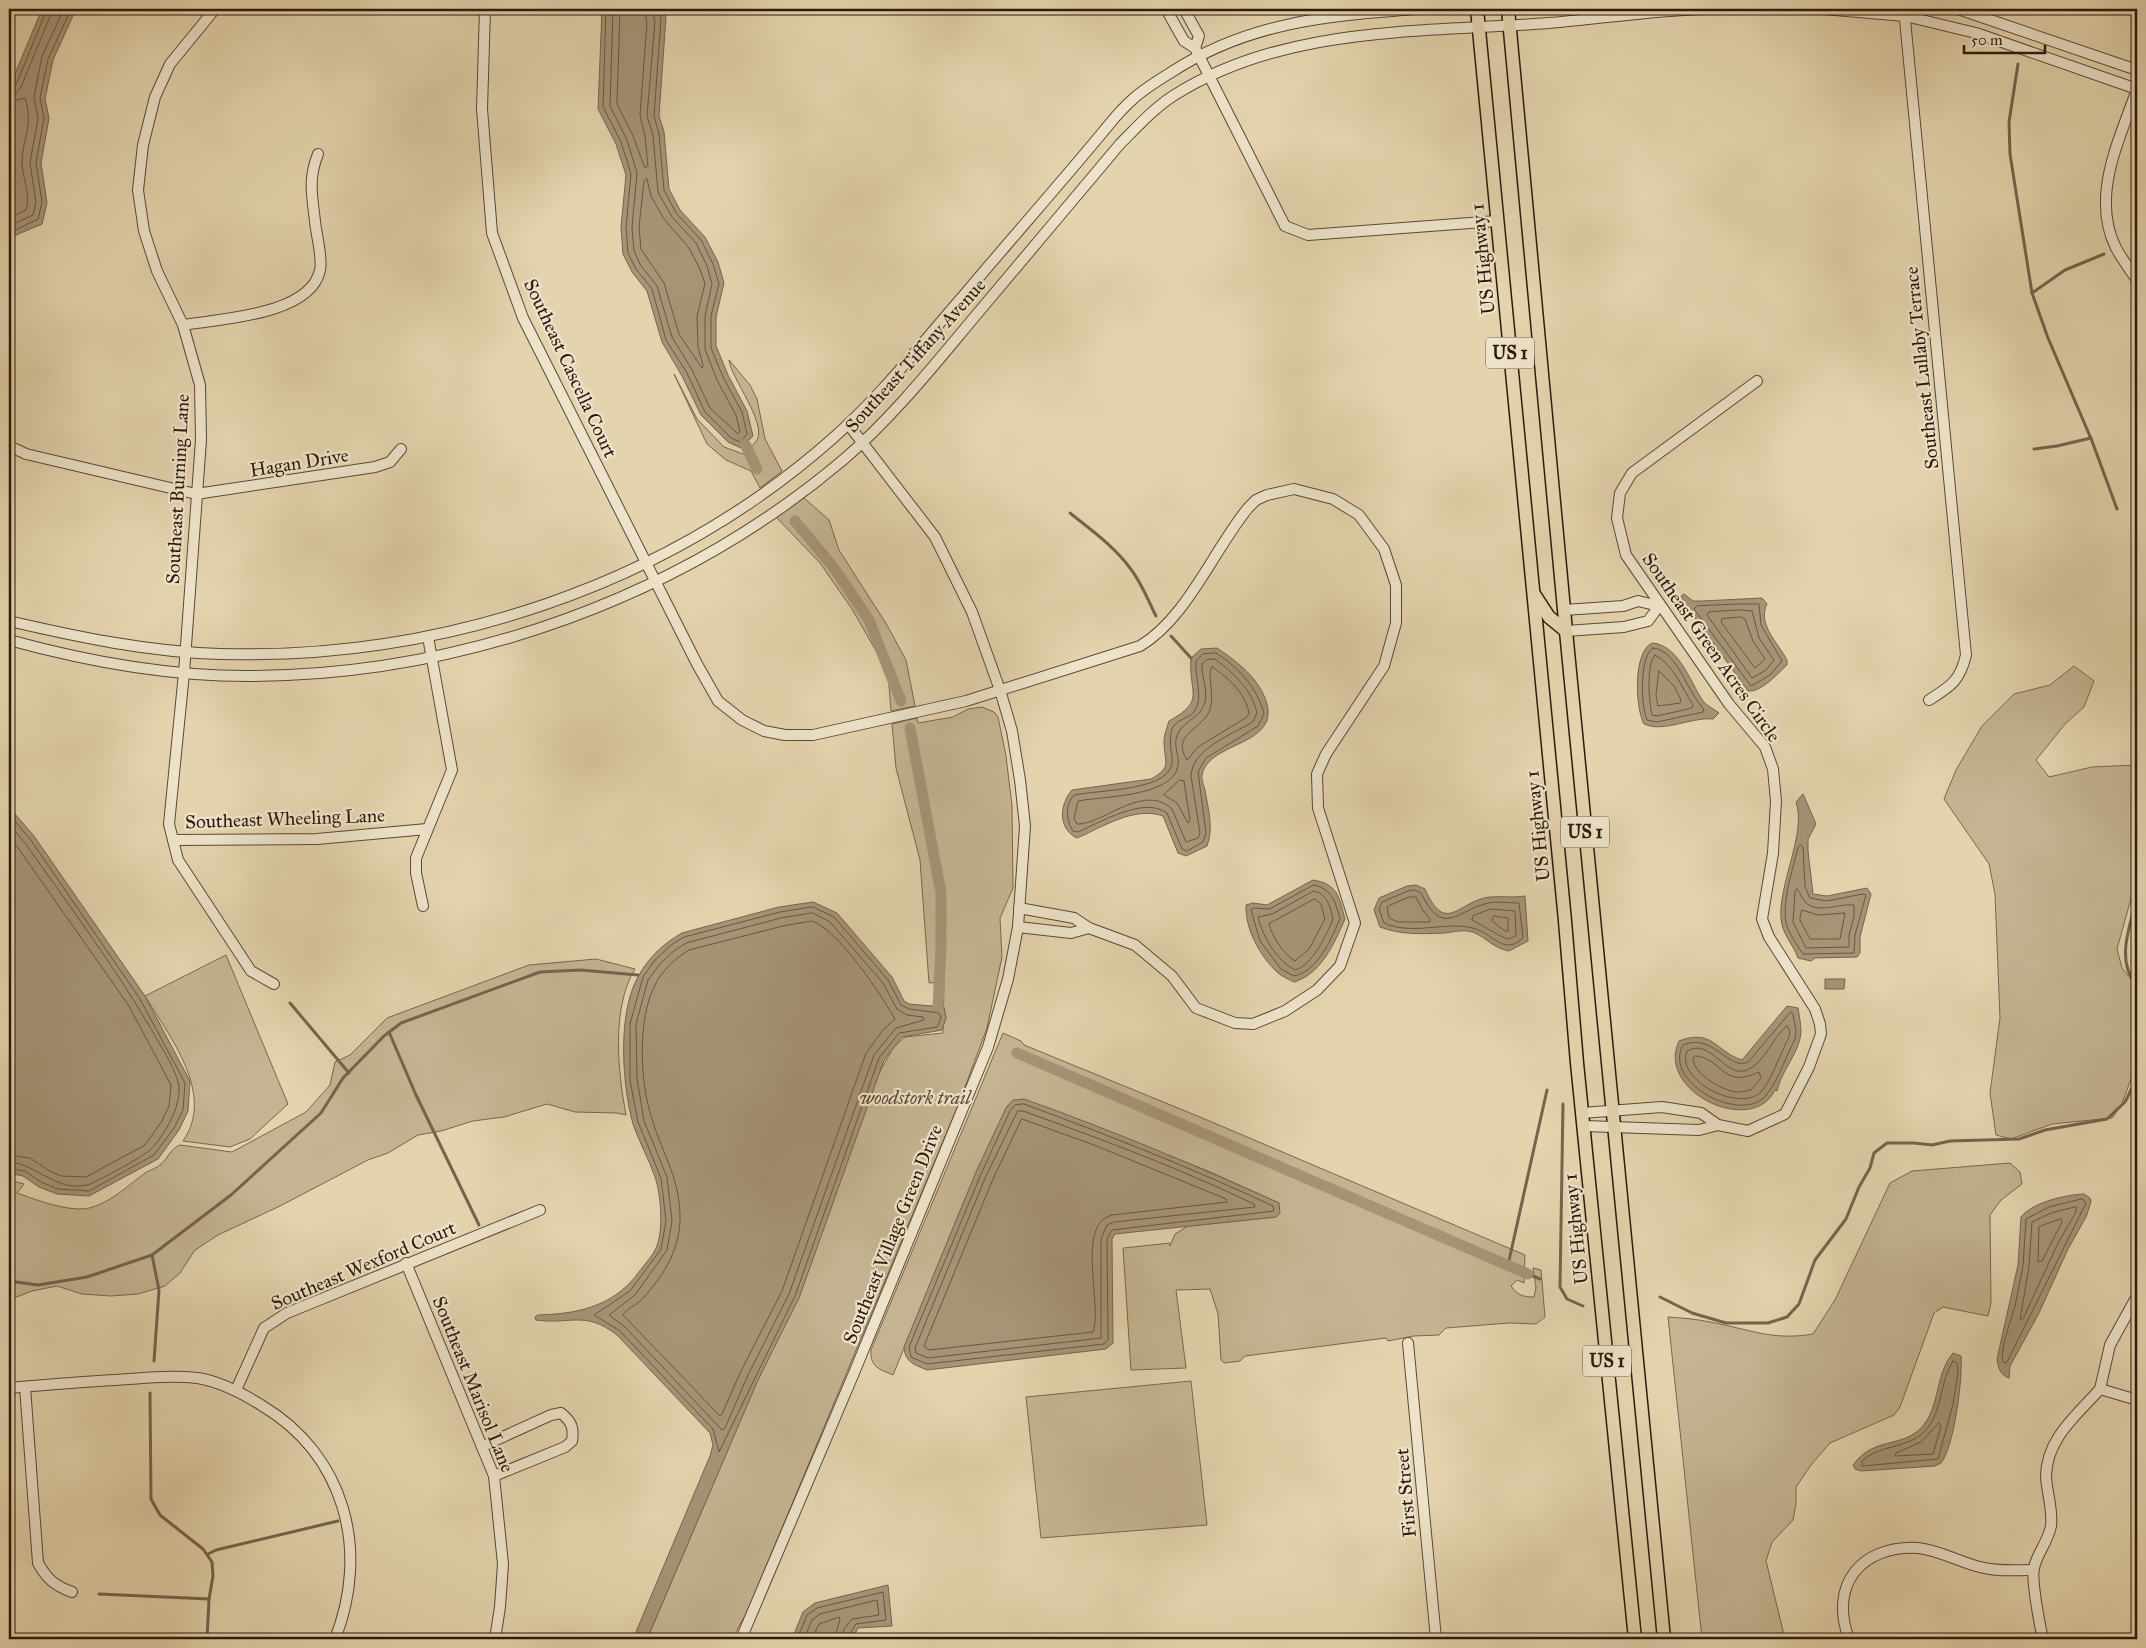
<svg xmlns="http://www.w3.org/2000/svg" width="2146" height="1648" viewBox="0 0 2146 1648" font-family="'IM FELL Great Primer',serif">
	<rect width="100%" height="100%" fill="#e4d4ae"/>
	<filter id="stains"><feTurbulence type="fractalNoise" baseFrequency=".004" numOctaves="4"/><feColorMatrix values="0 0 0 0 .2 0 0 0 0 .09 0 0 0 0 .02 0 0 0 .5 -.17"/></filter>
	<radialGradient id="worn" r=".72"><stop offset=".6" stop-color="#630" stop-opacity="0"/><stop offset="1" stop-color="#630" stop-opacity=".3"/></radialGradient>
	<g fill="#c5b492" stroke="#79664e">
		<path d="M729,360l21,25 7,14 8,40 17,32 -22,17 -9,-17 -25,-11 -19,-16 -33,-70 23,45 27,28 19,7c4,-4 11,-9 14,-14 10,-17 -26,-62 -28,-80z"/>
		<path d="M803,497l26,23 10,30 48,75 19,35 9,46 -24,5 -3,-39 -36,-63 -32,-46 -44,-46z"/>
		<path d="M2074,666l20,15 -10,26 -19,17 -29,36 13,17 43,-10 45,-2v112l-20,72 5,19 15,18v77l-16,43 -9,12 -60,6 -41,15 -15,-4 -6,-42 10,-75 -5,-124 -6,-30 -45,-65 12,-29 26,-44 32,-32 36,-9z"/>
		<path d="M982,707l12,5 4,5 8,39 6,50 1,82 -13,30 2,39 -15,71 -28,75 -212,509 -15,27h-85l107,-251 48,-100 72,-206 19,-34 12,-11 38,-4 1,-51 -15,1 -9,-123 -24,-92 -4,-44 25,-6 1,5 35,-6 15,-8z"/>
		<path d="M226,955l62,149 -38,35 -20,8 -47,-6c33,-47 -14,-105 -38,-145z"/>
		<path d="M596,959l39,10c-24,39 -17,103 -9,146l-9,-2 -42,-1 -28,-8 -43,13 -31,4 -32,10 -23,4 -30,18 -20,7 -88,46 -62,29 -23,15 -15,23 -15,13 -27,8 -27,2 -29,-2 -25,-8 -25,5 -23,9v-120l15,4 -7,9c20,7 55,21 76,14 19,-6 36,-22 52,-34 5,-3 12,-5 16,-9 8,-7 9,-15 19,-19l52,7 74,-40 24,-27 5,-23 15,-7 37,-37 142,-53z"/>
		<path d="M1003,1033l18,8 3,4 176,72 325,138 -1,28 -7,-3 -6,6c7,9 11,11 23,11l2,-9 -3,-20 8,2 4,47 -9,7 -27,-1 -63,5 -7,7 -25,1 -26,5 -2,-3 -141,18 -5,5 -16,2 -3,-3 -3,-46 -8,-25 -34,1 10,78 -55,2 -8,-122 47,-5v3l5,-12 13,-8 88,-9 3,-14 -71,-32 -165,-65 -35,-1 -43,94 -72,176c-14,-6 -23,-8 -22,-25z"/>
		<path d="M2010,1163l10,9 2,12 -21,16 -11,15 1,88 -3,13 -45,-9 -9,6 -34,94 -6,8 -64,28 -19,22 -15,22v17l-3,16 -21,22 -6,19 19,78h-83l-34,-322c14,1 28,2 42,5 39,7 62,19 103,12l22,-34 55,-117 22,-12z"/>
		<path d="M1191,1381l16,144 -166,13 -15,-141z"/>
	</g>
	<g fill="#a69477" stroke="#76634c">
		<path d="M42,9h34l-23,51 -8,39 4,19 -8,45 6,40 -5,21 -33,14v-150z"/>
		<path d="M602,9h59l5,8 -7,99 5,16 5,57 11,21 25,27 13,25 6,21 -8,34v29l12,29 19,36 6,25 -12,12 -13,-6 -27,-27 -19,-39 -20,-34 -15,-51 -15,-19 -9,-18 -2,-27 5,-52 -10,-31 -18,-35z"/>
		<path d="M1684,594l9,7h9l60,-3 5,6c-10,20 11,39 20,56v5c-10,9 -25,27 -39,26l-61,-84 -6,-11z"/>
		<path d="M1652,643c27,2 38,39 51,58 4,5 11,8 16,12l-6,6c-23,-2 -49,14 -69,5 -9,-17 -11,-72 8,-81z"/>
		<path d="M1217,648c21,14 43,31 50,56 11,42 -59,38 -65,71 -1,4 2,11 3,15 3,19 9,38 2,56l-21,10 -8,-3 -15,-37c-29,-10 -60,11 -86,22 -19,-9 -18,-33 -5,-48l79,-11c22,-12 13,-17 13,-38 0,-6 3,-13 5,-20 38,-21 19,-28 22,-63l10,-9z"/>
		<path d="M1803,794l13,30 -8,15v12l5,43 14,2 40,-8 4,6 -11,43v16l-3,4 -42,1 -4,3 -13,-3c-5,-14 -16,-24 -17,-39 -3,-35 26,-87 15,-117z"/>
		<path d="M9,807l25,29 111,160 45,85 -2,30 -9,19 -21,29 -69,37 -32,-2 -18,-7 -16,-11 -14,-3z"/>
		<path d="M1313,880c25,4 26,17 32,39 -11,25 -24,55 -51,63 -6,-3 -13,-6 -17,-10 -17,-16 -32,-43 -31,-67l7,-2 14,2z"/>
		<path d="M1416,885l9,4c21,48 34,11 65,8 12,-1 23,1 35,-1l3,45 -19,10c-18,-3 -26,-18 -41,-20 -7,-1 -16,1 -23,2 -23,1 -44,2 -65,-6l-6,-17 5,-12 28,-12z"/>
		<path d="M813,902l24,11 55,64 12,24 5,3 35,3 2,11 -4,12 -40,7 -18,23 -85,238 -41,82 -111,259h-14l77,-183 3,-11 -3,-12 -93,-98c-32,-25 -46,-10 -81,-15l-1,-3 3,-2c38,-1 73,-8 98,-39 6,-9 16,-19 20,-28 8,-17 5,-54 -1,-71 -6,-18 -16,-35 -22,-53 -11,-40 -16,-112 6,-149 10,-18 25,-32 43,-42l97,-26z"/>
		<path d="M1825,979h20l-1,10h-19z"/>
		<path d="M1787,1006l11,2c1,7 3,16 3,24 -1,20 -20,39 -24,59l-2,-1c-22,47 -120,2 -96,-49 34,-13 37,11 63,19z"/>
		<path d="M1024,1099c87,31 171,66 255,104l1,10 -4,4 -161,17 -3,5 1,104 -7,6 -179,21c-14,-6 -22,-8 -23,-23l72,-175 30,-64 7,-8z"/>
		<path d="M2084,1194l6,4 1,4 -5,15 -18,32 -29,64 -29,53 -1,12c-9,-3 -11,-11 -12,-19l21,-94 3,-48c12,-15 44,-22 63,-23z"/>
		<path d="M1953,1353l8,3c2,22 -7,91 -20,107l-6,3 -74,5 -6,-2 -2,-4c21,-29 48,-16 69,-38 18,-19 13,-54 31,-74z"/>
		<path d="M888,1585l4,41 -34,2 -6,11h-60l11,-27 12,-9z"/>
	</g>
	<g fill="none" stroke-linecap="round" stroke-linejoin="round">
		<g stroke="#6a5641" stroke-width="1">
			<path d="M606,9l-3,98 18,35 10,32 -5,53 2,26 8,16 16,20 14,51 21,33 18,39 26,26 9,4 7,-8 -5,-22 -19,-35 -12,-29v-32l8,-32 -6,-20 -12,-24 -25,-27 -12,-23 -5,-56 -5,-18 7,-97 -4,-10"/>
			<path d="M613,9l-3,97 17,34 10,33 -5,54 2,24 7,15 16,20 15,51 20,33 18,38 28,26 2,-3 -4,-16 -19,-35 -12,-31v-33l7,-32 -5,-18 -11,-23 -24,-26 -14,-25 -5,-57 -6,-19 8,-95 -4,-12"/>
			<path d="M620,9l-3,95 16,32 12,32 3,-2 -3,-30 -5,-21 7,-92 -3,-14"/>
			<path d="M9,88l7,-3 31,-76"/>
			<path d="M9,94l7,-1 5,-6 32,-78"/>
			<path d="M9,102l16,-4c9,28 -3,40 -3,66 1,15 9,32 4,46l-17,8"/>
			<path d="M647,179l4,17 13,23 25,29 11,21 5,15 -8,32 1,31 5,18 -1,3 -23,-34 -15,-51 -23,-34 -2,-22 5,-46z"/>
			<path d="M9,226l24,-11 3,-13 -6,-39 8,-45 -4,-21 8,-41 22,-47"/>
			<path d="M9,233l29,-14 4,-17 -6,-39 8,-45 -4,-20 8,-39 23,-50"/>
			<path d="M1740,604h19l2,21 21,36 -12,14 -19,11 -57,-77 3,-3z"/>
			<path d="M1740,610l12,1 7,27 15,22 -8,10 -14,8 -45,-63 2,-3z"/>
			<path d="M1741,617l4,2 8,22 12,18 -10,9 -34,-46 1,-3z"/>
			<path d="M1653,648c25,2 35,47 51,61l-1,3 -46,10 -10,-2c-6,-13 -8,-65 6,-72z"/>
			<path d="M1216,653c23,15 41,34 48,61l-6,12 -52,32 -8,14 8,61 -3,9 -16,9 -5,-2 -15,-36c-23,-17 -66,9 -89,19l-5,-1c-7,-11 -8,-26 1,-36 24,-5 88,-4 97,-28 4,-9 -4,-23 1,-38 3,-9 15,-10 21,-16 12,-14 1,-36 3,-52l7,-7z"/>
			<path d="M1655,655c19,10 27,33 38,50l-1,3 -35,8 -5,-1c-3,-13 -6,-51 3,-60z"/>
			<path d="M1215,659c19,14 37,31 42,54l-4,9c-21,12 -61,27 -62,54l9,57 -2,5 -12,4 -14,-33c-28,-27 -70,16 -95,15l-3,-5 4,-18c26,-5 94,-4 100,-35 2,-10 -5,-20 -1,-30 4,-15 23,-16 28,-34 3,-12 -4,-26 -3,-38l4,-4z"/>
			<path d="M1212,667c16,10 34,27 37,46l-2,4 -49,30 -11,13c-16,-25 13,-30 22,-48 7,-15 -3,-40 3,-45z"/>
			<path d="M1659,671l15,15 7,14 -1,3 -22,3 -2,-10z"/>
			<path d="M1180,780l4,1 6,40 -2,2 -11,-20 -13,-8z"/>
			<path d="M9,814l21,25 110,160 45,84 -2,27 -9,18 -20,27 -65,36 -31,-2 -17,-7 -16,-11 -16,-2"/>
			<path d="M9,824l16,19c43,61 88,121 126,186 9,16 22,35 27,53 6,20 -14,55 -28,68 -6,6 -55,33 -63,35 -31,7 -50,-21 -78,-23"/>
			<path d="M9,835l120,171 42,79 -2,21 -7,15 -17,24 -59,32 -25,-1 -13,-6 -18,-12 -21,-3"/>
			<path d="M1801,845l2,2 2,40 5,11 17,3 36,-7 3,1 -11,40 -1,18 -51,1c-6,-9 -14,-20 -17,-31 -4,-23 7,-54 12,-76z"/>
			<path d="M1314,885c18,4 22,18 26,34 -9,20 -22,52 -46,57l-13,-7 -21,-28 -9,-31 3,-2 15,1z"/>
			<path d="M1797,889c4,4 5,10 9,14 13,11 34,0 48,2v12l-5,18v12l-43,1 -13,-26 2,-30z"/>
			<path d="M1415,890l6,3c22,45 35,18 67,10 9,-2 22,0 31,0l4,35c-15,14 -24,4 -37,-4 -27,-19 -70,4 -102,-11l-5,-14 3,-7 26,-11z"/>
			<path d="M1314,891c14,3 16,16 19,28 -6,15 -21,47 -38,51 -19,-10 -32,-33 -37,-53l14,-3z"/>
			<path d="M1409,897h7l6,12 8,10v3h-32l-9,-4 -2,-11z"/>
			<path d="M1315,899l6,5 4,15 -16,30 -14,12c-11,-6 -23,-25 -26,-37z"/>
			<path d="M813,907l21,10 54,63 13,25 8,4 30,4 2,5 -4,9 -38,6 -20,25 -84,238 -76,156 -6,-23 -93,-98 -26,-16 36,-24 31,-42 5,-28 -5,-43 -23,-56 -8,-42v-56l13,-47 12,-17 16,-15 13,-8 96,-25z"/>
			<path d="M1491,909l24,2 1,25c-1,0 -7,3 -8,3 -2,1 -32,-17 -36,-19l1,-4z"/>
			<path d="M1802,910l16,5 27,-2 -5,26h-30l-10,-19z"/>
			<path d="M813,913l17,9 53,61 14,26 10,6 16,2 1,3 -28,8 -22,27 -85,239 -41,81 -23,53 -3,2 -97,-103 -16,-12 26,-20 32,-45 5,-29 -5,-44 -23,-56 -7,-42 -1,-55 12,-44 12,-16 15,-14 11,-7 95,-25z"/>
			<path d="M1494,916l14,2v13h-3l-13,-10z"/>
			<path d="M812,921c26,8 70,75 83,98l-12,11 -17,23 -84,238 -41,80 -19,43 -2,2 -97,-101c3,-6 12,-9 17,-14 21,-21 39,-49 40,-80 1,-41 -17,-65 -28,-102 -12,-35 -15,-100 3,-134 7,-15 21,-27 34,-35l94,-24z"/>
			<path d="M1791,1012l2,2 3,17 -1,8c-9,17 -16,40 -28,55 -23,32 -105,-11 -84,-49 30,-13 46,27 65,17z"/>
			<path d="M1787,1026l3,5 -1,6c-7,13 -19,46 -28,55 -22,21 -86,-12 -74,-41 24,-14 38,28 60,19 18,-7 25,-33 40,-44z"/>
			<path d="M1696,1056c27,2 26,34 63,16l2,6 -10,12c-5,1 -10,2 -16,2 -15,-3 -42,-18 -42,-34z"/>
			<path d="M1024,1104c84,31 168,64 249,102l1,5 -162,19 -5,9 1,101 -4,4 -177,20 -16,-7 -2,-10 72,-173 29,-63 5,-6z"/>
			<path d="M1018,1111h5c78,28 156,57 231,93l1,3 -141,15 -7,3 -6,14v99l-173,20 -12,-5 -1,-5 71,-172z"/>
			<path d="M1022,1119l72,26 125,51 7,3 1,3 -115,13c-37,9 -9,90 -19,117l-164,18 -5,-4 69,-167z"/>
			<path d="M2083,1199l3,4 -79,159 -3,1 -2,-5 2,-16 11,-36 8,-40 3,-47 23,-12z"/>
			<path d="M2076,1207v5l-18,31 -30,65 -5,11h-3l9,-52 3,-45 19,-9z"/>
			<path d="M2061,1219l1,3 -20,39 -4,1 1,-35z"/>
			<path d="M1953,1361l4,2 1,10 -5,31 -15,55 -76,7v-5c18,-17 48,-12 65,-32 15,-18 13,-48 26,-68z"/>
			<path d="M1939,1423l2,3 -8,28 -38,2 1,-3 25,-11z"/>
			<path d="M797,1639l10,-24 10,-7 66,-16 3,28 -30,4 -9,15"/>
			<path d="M804,1639l8,-19 8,-6 57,-14 2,15 -27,4 -8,10 -3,10"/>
			<path d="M812,1639l7,-15 20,-7 1,3 -6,19"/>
		</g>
		<g stroke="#76634c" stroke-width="3">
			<path d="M2018,64l-9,58 1,32 22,139 16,45 44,103 25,68"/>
			<path d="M2136,241l1,-1"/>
			<path d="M2032,293l33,-23 39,-16"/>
			<path d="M2034,449l23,-3 34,-8"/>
			<path d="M1070,513c21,17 44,33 60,55 11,14 18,32 26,48"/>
			<path d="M1171,636l20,22"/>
			<path d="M2137,897c-7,30 -22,63 0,89"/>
			<path d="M290,1003l59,70"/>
			<path d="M389,1032l27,63 63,130"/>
			<path d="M1563,1104l-3,183 7,12 16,7"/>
			<path d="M152,1255l7,35 -5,71"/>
			<path d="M1508,1265l39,-175"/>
			<path d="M1528,1274l12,5"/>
			<path d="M9,1281l29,4 49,-8 65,-22 79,-60 90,-82 22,-35 41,-42 17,-13 139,-51 40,-2 58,5"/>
			<path d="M1660,1297l32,16 34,10h42l19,-6 12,-13 16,-44 31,-41 13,-32 11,-19 4,-15 13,-10h27l18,2 18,-4 69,-2 26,-9 62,-11 18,-17 12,-24"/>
			<path d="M150,1393l1,106 9,16 43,34 9,13 1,14 -4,23 -2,40"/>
			<path d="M208,1554l8,-4 122,-29"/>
			<path d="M99,1594l110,5"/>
		</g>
		<g stroke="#a69477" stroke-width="11">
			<path d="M745,444l12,25"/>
			<path d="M795,521l39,47 35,52 32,81"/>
			<path d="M910,728l31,165v56l-3,58"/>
			<path d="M1017,1053l511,221"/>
		</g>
		<defs>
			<g id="minor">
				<path d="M215,9l-45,55 -15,33 -12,48 -5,45 6,41 13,40 26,54 17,60 1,55 -17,233 -15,151 9,36 73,111 23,13"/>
				<path d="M485,9l-3,100 10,124 31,85 174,346 21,37 24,19 22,11 21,4h28l153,-34 174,-55c47,-28 73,-95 108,-138l8,-8 11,-5 27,-6 39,10 26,16 25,34 12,36v38l-12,43 -58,88 -9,20 1,34 37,115 -15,43 -23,24 -32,21 -32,13 -18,-1 -39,-15 -24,-32 -37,-31 -46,-17 -15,-10 -55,-10"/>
				<path d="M1166,9l18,32 11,7 90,178 23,9 189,-14"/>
				<path d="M1184,9l15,27 -4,12"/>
				<path d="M1823,9l82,7 71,17 161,56"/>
				<path d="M1904,9l62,646c-6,26 -15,31 -37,45"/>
				<path d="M1958,9l179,61"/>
				<path d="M2137,89c-17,50 -47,107 -21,159 6,11 14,22 21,32"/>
				<path d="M183,325c37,-6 128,-10 137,-55 3,-11 -4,-36 -5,-49 -3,-26 -7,-42 3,-67"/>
				<path d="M9,446l17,8 170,40 179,-27 15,-5 11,-13"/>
				<path d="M1564,610l59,-4 15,-5 21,5 -11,15 -24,6 -58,4"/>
				<path d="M9,621c69,16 140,31 211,33 221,6 446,-68 612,-215 49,-43 89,-95 132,-144 47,-56 96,-111 143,-168 8,-10 17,-20 26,-28 11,-10 24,-18 37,-26 78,-51 156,-57 246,-64"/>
				<path d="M9,640c80,22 163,37 246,36 211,-2 426,-79 588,-216 48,-41 88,-91 129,-140 49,-59 99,-117 148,-176 17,-17 33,-35 53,-48 111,-71 248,-63 375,-73 53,-4 105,-13 158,-14"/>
				<path d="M173,840l144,-1 110,-10"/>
				<path d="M423,906l-7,-33v-15l36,-88 -24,-133"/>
				<path d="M1018,927l53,6 18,-5"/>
				<path d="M1582,1113l80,-6 39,6 17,12 30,6 37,-17 24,-47 12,-33 -1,-10 -5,-15 -46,-72 -7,-18 11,-66 3,-52 -3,-32 -8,-22 -36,-43 -103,-149 -9,-37 3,-25 12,-20 125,-92"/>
				<path d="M1584,1126l115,4 19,-5"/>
				<path d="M406,1263l88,213 9,88 -3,43 -5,32"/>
				<path d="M1408,1343l28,296"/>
				<path d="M25,1387l13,176c9,16 17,23 34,29"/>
				<path d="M9,1388c35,-3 70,-6 106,-8 27,-2 56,-5 83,-2 23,4 44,15 63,27 84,50 109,145 74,234"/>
				<path d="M2100,1389l10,-44 27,-49"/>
				<path d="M236,1390l28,-62 23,-15 253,-103"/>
				<path d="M483,1446l68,-31 10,-2c11,9 13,15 11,28l-7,6 -71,29"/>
				<path d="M741,1639l113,-266 134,-326 20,-68 10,-52 7,-101 -5,-46 -8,-49 -12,-41 -28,-78 -37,-75 -87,-113"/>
				<path d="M1849,1639c-20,-53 11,-94 69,-91 21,2 41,14 62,19 17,5 35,3 53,3"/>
				<path d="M2043,1639c-3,-13 -12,-59 -9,-71 3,-15 14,-26 17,-42 2,-16 -4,-33 -5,-49 0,-38 31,-62 54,-88l37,11"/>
			</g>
			<g id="major">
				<path d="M1477,9l88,912 12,142 58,576"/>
				<path d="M1508,9l58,622 98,1008"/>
				<path d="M1534,594l15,23 17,14"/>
			</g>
		</defs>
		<use href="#minor" stroke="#5b4834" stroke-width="12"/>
		<use href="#major" stroke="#2d190b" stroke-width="15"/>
		<use href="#minor" stroke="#ede3ca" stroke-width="10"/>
		<use href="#major" stroke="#e4d4ae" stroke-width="12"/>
	</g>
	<g text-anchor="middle" stroke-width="4.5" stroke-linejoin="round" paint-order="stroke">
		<g fill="#ede3ca" stroke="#675644" stroke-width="1">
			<rect x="1486" y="337.5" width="48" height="31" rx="4"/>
			<rect x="1561" y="816.5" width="48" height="31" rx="4"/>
			<rect x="1583" y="1345.5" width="48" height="31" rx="4"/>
		</g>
		<g font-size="18" font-weight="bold" fill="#2d190b">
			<text x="1510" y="359">US 1</text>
			<text x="1585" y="838">US 1</text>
			<text x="1607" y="1367">US 1</text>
		</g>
		<g font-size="19" fill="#2d190b" stroke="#ede3ca">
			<text transform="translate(1482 259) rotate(-96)" y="7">US Highway 1</text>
			<text transform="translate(915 355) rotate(-48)" y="7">Southeast Tiffany Avenue</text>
			<text transform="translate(571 368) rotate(65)" y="7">Southeast Cascella Court</text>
			<text transform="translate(1921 368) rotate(-96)" y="7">Southeast Lullaby Terrace</text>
			<text transform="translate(299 462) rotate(-9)" y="7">Hagan Drive</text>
			<text transform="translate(177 489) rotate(-87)" y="7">Southeast Burning Lane</text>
			<text transform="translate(1712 647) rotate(55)" y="7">Southeast Green Acres Circle</text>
			<text transform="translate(285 818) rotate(-2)" y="7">Southeast Wheeling Lane</text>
			<text transform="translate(1537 826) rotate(-96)" y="7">US Highway 1</text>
			<text transform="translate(1575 1229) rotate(-96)" y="7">US Highway 1</text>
			<text transform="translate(892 1234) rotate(-68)" y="7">Southeast Village Green Drive</text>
			<text transform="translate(363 1265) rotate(-23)" y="7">Southeast Wexford Court</text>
			<text transform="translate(474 1384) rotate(68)" y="7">Southeast Marisol Lane</text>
			<text transform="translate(1405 1493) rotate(-95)" y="7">First Street</text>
		</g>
		<g font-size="19" font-style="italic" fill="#5b4834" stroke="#ede3ca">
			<text x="915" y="1104">woodstork trail</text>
		</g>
	</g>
	<rect width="2146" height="1648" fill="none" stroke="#e4d4ae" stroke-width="30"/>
	<rect x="10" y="10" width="2126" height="1628" fill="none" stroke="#2d190b" stroke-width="2.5"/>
	<rect x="15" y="15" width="2116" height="1618" fill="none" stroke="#2d190b"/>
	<path d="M1964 45v8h81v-8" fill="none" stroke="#2d190b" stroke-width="2.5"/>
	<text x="1971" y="45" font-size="15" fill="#2d190b" stroke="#ede3ca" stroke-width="4" paint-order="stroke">50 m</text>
	<rect width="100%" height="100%" filter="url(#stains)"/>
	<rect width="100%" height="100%" fill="url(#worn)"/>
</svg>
